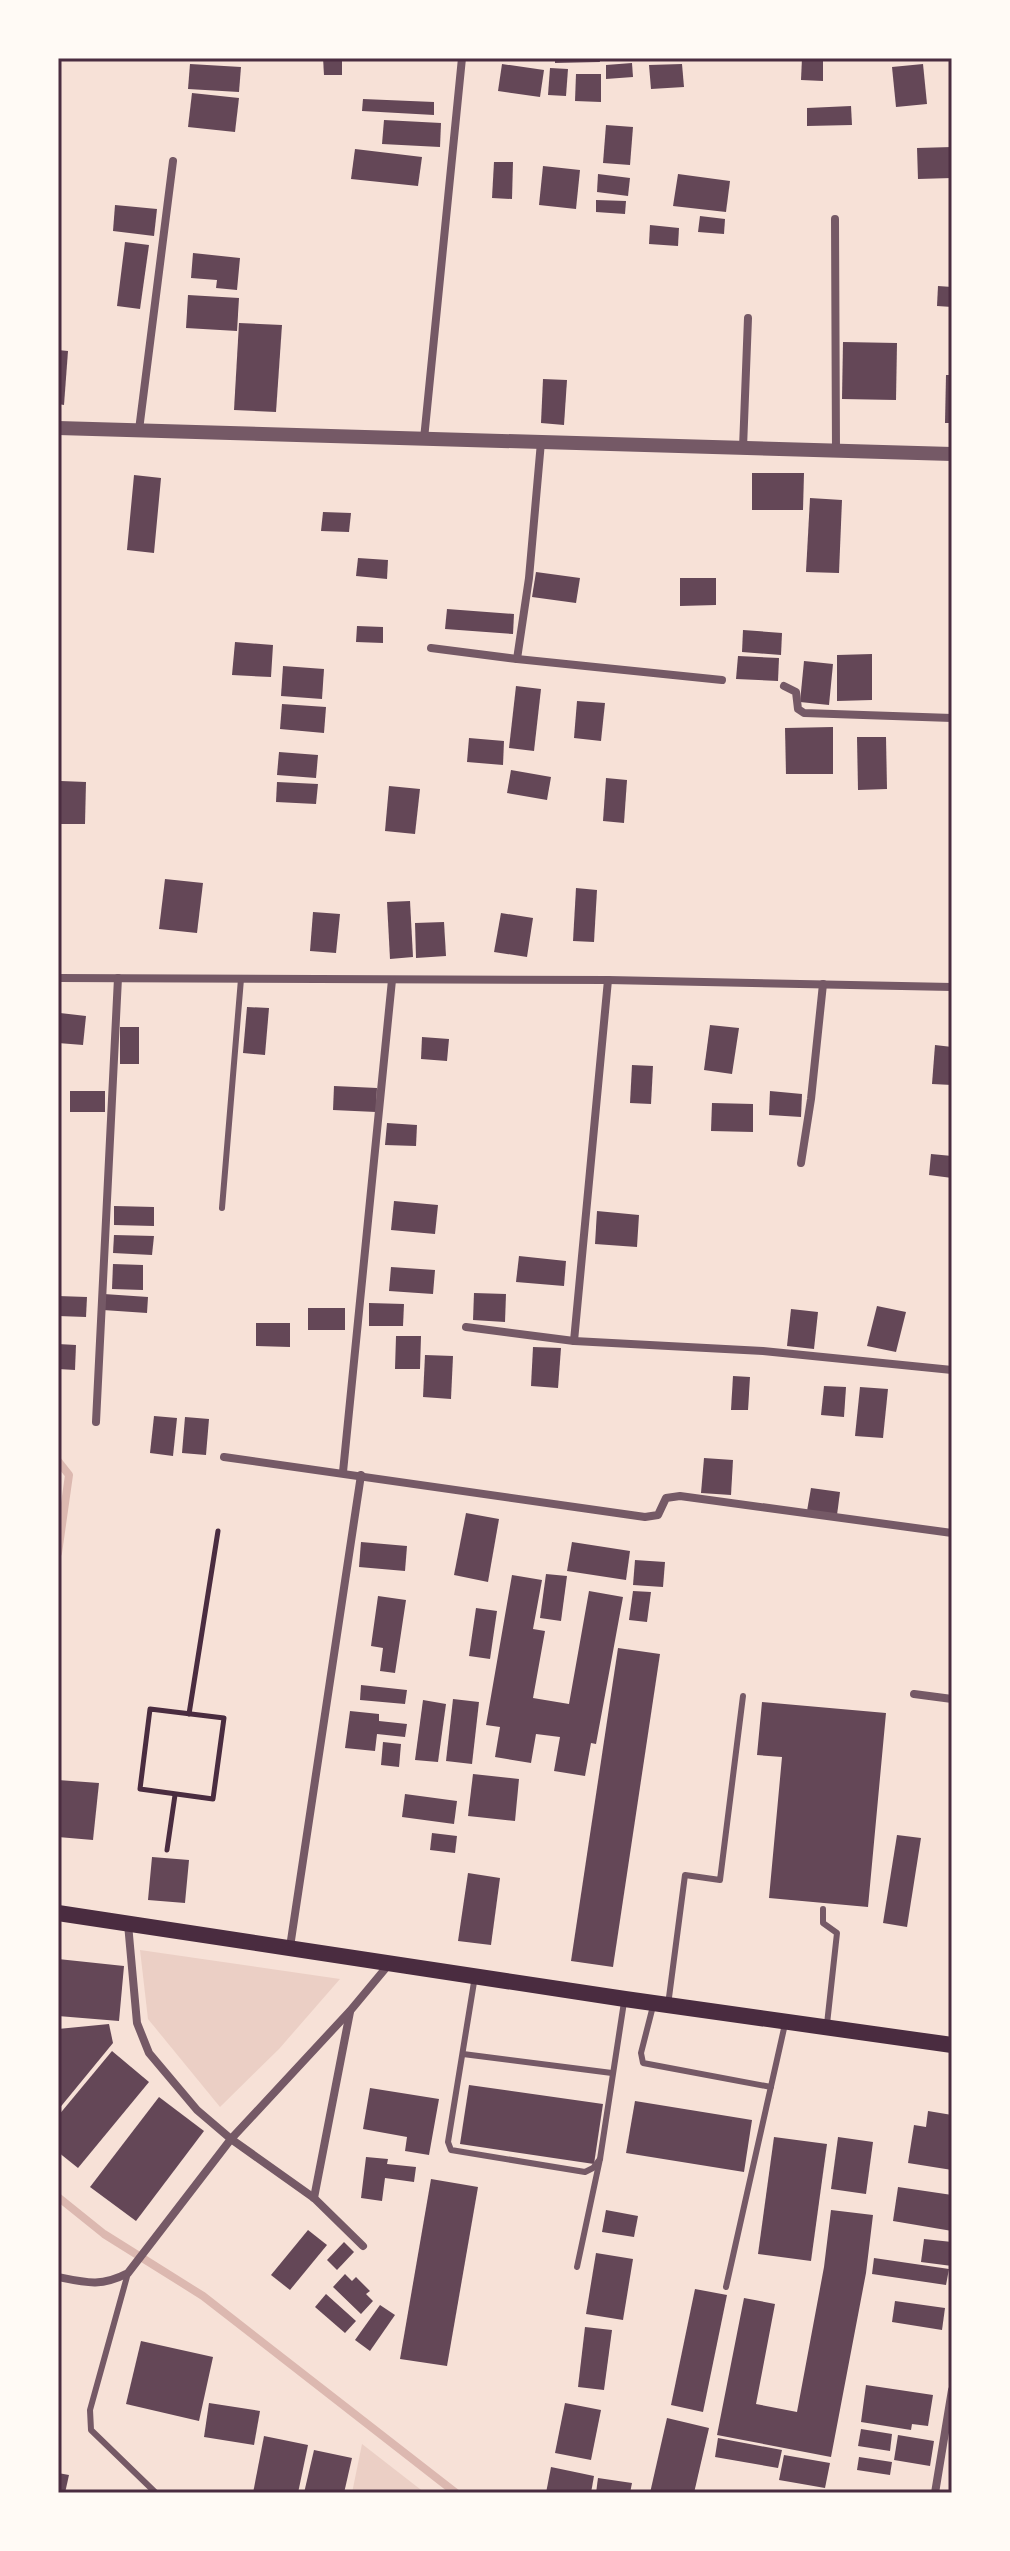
<svg xmlns="http://www.w3.org/2000/svg" width="1010" height="2551" viewBox="0 0 1010 2551" font-family="'Noto Sans',sans-serif">
	<rect width="100%" height="100%" fill="#f7e1d7"/>
	<g fill="#ebcfc5">
		<path d="M140,1950l200,29 -61,70 -59,58 -72,-88z"/>
		<path d="M362,2444l63,49h-73z"/>
	</g>
	<g fill="none" stroke-linecap="round" stroke-linejoin="round">
		<g stroke="#dcb8b0" stroke-width="8">
			<path d="M58,1461l11,14 -11,78"/>
			<path d="M58,2197l46,37 99,62 253,197"/>
		</g>
	</g>
	<g fill="#644757">
		<path d="M323,58h19v17h-18z"/>
		<path d="M555,58h44l1,4 -45,1z"/>
		<path d="M802,58h21v23l-22,-1z"/>
		<path d="M632,63l1,14 -27,2v-14z"/>
		<path d="M190,64l51,3 -2,25 -51,-3z"/>
		<path d="M502,64l42,6 -4,27 -42,-6z"/>
		<path d="M682,64l2,23 -33,2 -2,-24z"/>
		<path d="M923,64l4,40 -31,3 -4,-40z"/>
		<path d="M550,68l18,1 -2,27 -18,-1z"/>
		<path d="M576,74h25v28l-26,-1z"/>
		<path d="M192,93l47,5 -4,34 -47,-5z"/>
		<path d="M363,99l71,3v13l-72,-4z"/>
		<path d="M851,106l1,19 -45,1v-18z"/>
		<path d="M384,120l57,3 -1,24 -58,-3z"/>
		<path d="M606,125l27,2 -3,38 -27,-2z"/>
		<path d="M952,147v31l-34,1 -1,-31z"/>
		<path d="M355,149l67,8 -4,29 -67,-7z"/>
		<path d="M494,162h19l-1,37 -20,-1z"/>
		<path d="M543,166l37,4 -4,39 -37,-4z"/>
		<path d="M598,174l32,4 -2,18 -31,-4z"/>
		<path d="M678,174l52,7 -4,31 -53,-6z"/>
		<path d="M596,200l30,1 -1,13 -29,-2z"/>
		<path d="M115,205l42,4 -3,27 -41,-5z"/>
		<path d="M700,216l25,3 -1,15 -26,-2z"/>
		<path d="M650,225l29,3 -1,18 -29,-2z"/>
		<path d="M125,242l24,3 -9,64 -23,-3z"/>
		<path d="M193,253l47,5 -3,32 -21,-2 1,-8 -26,-2z"/>
		<path d="M938,286l14,1v20l-15,-1z"/>
		<path d="M188,295l51,3 -2,33 -51,-3z"/>
		<path d="M239,323l43,2 -6,87 -42,-2z"/>
		<path d="M843,342l54,1 -1,57 -54,-1z"/>
		<path d="M58,350l10,1 -4,54 -6,-1z"/>
		<path d="M946,375h6v48h-7z"/>
		<path d="M543,379l24,1 -3,45 -23,-2z"/>
		<path d="M752,473h52l-1,37h-51z"/>
		<path d="M134,475l27,3 -7,75 -27,-3z"/>
		<path d="M810,498l32,2 -3,73 -33,-1z"/>
		<path d="M323,512l28,1 -2,19 -28,-1z"/>
		<path d="M358,558l30,2 -1,19 -31,-3z"/>
		<path d="M536,572l44,6 -4,25 -44,-6z"/>
		<path d="M680,578h36v27l-36,1z"/>
		<path d="M447,609l67,5 -1,20 -68,-5z"/>
		<path d="M357,626l26,1v16l-27,-1z"/>
		<path d="M743,630l39,3 -1,22 -39,-3z"/>
		<path d="M235,642l38,3 -2,32 -39,-2z"/>
		<path d="M872,654v46l-35,1v-46z"/>
		<path d="M738,656l41,2 -1,23 -42,-2z"/>
		<path d="M804,661l29,3 -4,41 -29,-3z"/>
		<path d="M283,666l41,3 -2,30 -41,-3z"/>
		<path d="M516,686l25,3 -7,62 -25,-3z"/>
		<path d="M577,701l28,2 -4,38 -27,-3z"/>
		<path d="M282,704l44,3 -2,26 -44,-4z"/>
		<path d="M833,727v47h-47l-1,-46z"/>
		<path d="M857,737h29l1,52 -29,1z"/>
		<path d="M469,738l35,3 -1,24 -36,-3z"/>
		<path d="M279,752l39,3 -2,23 -39,-3z"/>
		<path d="M511,770l40,7 -4,23 -40,-7z"/>
		<path d="M606,778l21,2 -3,43 -21,-2z"/>
		<path d="M61,781l25,1 -1,42h-25z"/>
		<path d="M277,782l41,2 -2,20 -40,-2z"/>
		<path d="M389,786l31,3 -5,45 -30,-3z"/>
		<path d="M165,879l38,4 -6,50 -38,-4z"/>
		<path d="M576,888l21,2 -3,52 -21,-1z"/>
		<path d="M410,901l3,56 -23,2 -3,-57z"/>
		<path d="M313,912l27,2 -4,39 -26,-2z"/>
		<path d="M501,913l32,5 -6,39 -33,-5z"/>
		<path d="M444,922l2,34 -30,2 -1,-35z"/>
		<path d="M247,1007l22,1 -4,47 -22,-2z"/>
		<path d="M60,1013l26,3 -3,29 -25,-2z"/>
		<path d="M710,1025l29,3 -7,46 -28,-4z"/>
		<rect x="120" y="1027" width="19" height="37"/>
		<path d="M422,1037l27,2 -2,22 -26,-2z"/>
		<path d="M935,1045l17,2v38l-20,-1z"/>
		<path d="M632,1065l21,1 -2,38 -21,-1z"/>
		<path d="M334,1086l43,2 -1,24 -43,-2z"/>
		<rect x="70" y="1091" width="35" height="21"/>
		<path d="M770,1091l32,3 -1,23 -32,-2z"/>
		<path d="M712,1103l41,1v28l-42,-1z"/>
		<path d="M387,1123l30,2 -1,21 -31,-1z"/>
		<path d="M931,1154l21,2v22l-23,-3z"/>
		<path d="M394,1201l44,4 -3,29 -44,-4z"/>
		<path d="M114,1206l40,1v19l-40,-1z"/>
		<path d="M597,1211l42,4 -2,32 -42,-3z"/>
		<path d="M114,1235l40,1 -2,19 -39,-2z"/>
		<path d="M519,1256l47,5 -2,25 -48,-4z"/>
		<path d="M113,1264l30,1v25l-31,-1z"/>
		<path d="M391,1267l44,3 -2,24 -44,-3z"/>
		<path d="M474,1293l32,1 -1,28 -32,-2z"/>
		<path d="M104,1294l44,3 -1,16 -44,-3z"/>
		<path d="M58,1296l29,1 -1,20 -28,-1z"/>
		<path d="M369,1303l35,1 -1,22h-34z"/>
		<path d="M877,1306l29,6 -10,40 -29,-6z"/>
		<rect x="308" y="1308" width="37" height="22"/>
		<path d="M791,1309l27,3 -4,37 -27,-3z"/>
		<path d="M256,1323h34v24l-34,-1z"/>
		<path d="M396,1336h25l-1,33h-25z"/>
		<path d="M58,1344l18,1 -1,25 -17,-1z"/>
		<path d="M533,1347l28,1 -3,40 -27,-2z"/>
		<path d="M425,1355l28,1 -2,43 -28,-2z"/>
		<path d="M733,1376l17,1 -2,33h-17z"/>
		<path d="M824,1386l22,1 -2,30 -23,-2z"/>
		<path d="M860,1387l28,2 -5,49 -28,-2z"/>
		<path d="M154,1416l23,2 -4,38 -23,-3z"/>
		<path d="M185,1417l24,2 -3,36 -24,-2z"/>
		<path d="M704,1458l29,2 -2,35 -30,-2z"/>
		<path d="M811,1488l29,4 -3,23 -30,-4z"/>
		<path d="M466,1513l33,6 -11,63 -34,-7z"/>
		<path d="M361,1542l46,4 -2,25 -46,-4z"/>
		<path d="M572,1542l58,9 -4,29 -59,-9z"/>
		<path d="M635,1560l30,2 -2,25 -30,-2z"/>
		<path d="M546,1574l21,2 -6,45 -21,-3z"/>
		<path d="M512,1575l30,5 -9,49 12,2 -12,67 36,6 20,-113 34,6 -27,147 -5,-1 -6,33 -31,-5 6,-34 -24,-3 -5,29 -36,-6 5,-30 -14,-2z"/>
		<path d="M633,1591l18,1 -4,30 -18,-2z"/>
		<path d="M378,1596l28,4 -11,73 -15,-2 3,-23 -12,-2z"/>
		<path d="M476,1608l21,3 -7,48 -21,-3z"/>
		<path d="M618,1648l42,6 -47,313 -42,-6z"/>
		<path d="M361,1685l46,5 -2,14 -45,-4z"/>
		<path d="M453,1699l26,3 -7,62 -26,-3z"/>
		<path d="M423,1700l23,4 -8,58 -23,-2z"/>
		<path d="M762,1702l124,11 -18,194 -99,-9 13,-141 -25,-2z"/>
		<path d="M350,1711l29,3v7l28,3 -2,13 -28,-3 -2,17 -30,-3z"/>
		<path d="M383,1742l18,2 -2,23 -18,-2z"/>
		<path d="M473,1774l46,5 -4,42 -47,-5z"/>
		<path d="M58,1780l41,3 -6,57 -35,-3z"/>
		<path d="M405,1794l52,7 -3,23 -52,-7z"/>
		<path d="M432,1833l25,3 -2,17 -25,-3z"/>
		<path d="M897,1835l24,3 -14,89 -24,-4z"/>
		<path d="M152,1857l37,3 -4,43 -37,-3z"/>
		<path d="M468,1873l32,5 -9,67 -33,-4z"/>
		<path d="M58,1959l66,7 -5,55 -61,-5z"/>
		<path d="M109,2024l4,19 -55,67v-81z"/>
		<path d="M112,2051l37,31 -71,86 -20,-16v-36z"/>
		<path d="M469,2085l134,19 -9,60 -134,-20z"/>
		<path d="M370,2088l69,11 -10,56 -24,-4 2,-14 -44,-8z"/>
		<path d="M159,2097l45,34 -68,90 -46,-34z"/>
		<path d="M635,2101l117,19 -8,52 -118,-19z"/>
		<path d="M928,2111l24,4v55l-44,-7 6,-38 12,2z"/>
		<path d="M774,2137l53,7 -16,117 -53,-7z"/>
		<path d="M838,2137l35,5 -7,52 -35,-5z"/>
		<path d="M366,2157l22,2 -1,5 29,3 -2,15 -29,-4 -3,23 -21,-3z"/>
		<path d="M431,2179l47,8 -31,179 -47,-7z"/>
		<path d="M898,2187l54,8v36l-59,-10z"/>
		<path d="M606,2210l32,6 -4,21 -32,-5z"/>
		<path d="M831,2210l42,5 -7,58 -35,184 -114,-22 27,-137 31,6 -19,100 41,8 27,-145z"/>
		<path d="M308,2230l19,15 -37,45 -19,-15z"/>
		<path d="M924,2239l28,3v24l-31,-4z"/>
		<path d="M344,2242l10,10 -17,18 -10,-10z"/>
		<path d="M596,2253l37,6 -10,61 -37,-6z"/>
		<path d="M874,2258l75,11 -3,16 -74,-11z"/>
		<path d="M345,2274l7,7 4,-4 14,14 -4,3 7,7 -12,13 -28,-27z"/>
		<path d="M695,2289l32,6 -24,117 -32,-7z"/>
		<path d="M326,2294l30,27 -11,12 -30,-26z"/>
		<path d="M895,2301l50,7 -3,22 -50,-8z"/>
		<path d="M380,2305l15,10 -25,36 -15,-11z"/>
		<path d="M585,2327l27,3 -8,60 -26,-3z"/>
		<path d="M141,2341l72,16 -14,64 -73,-17z"/>
		<path d="M866,2385l67,10 -5,31 -16,-2 -1,6 -50,-8z"/>
		<path d="M209,2403l51,8 -6,34 -50,-8z"/>
		<path d="M565,2403l36,7 -10,50 -36,-7z"/>
		<path d="M667,2418l42,10 -15,65h-44z"/>
		<path d="M861,2429l31,5 -2,17 -32,-5z"/>
		<path d="M898,2435l36,6 -4,25 -36,-6z"/>
		<path d="M264,2436l44,9 -10,48h-45z"/>
		<path d="M718,2438l64,12 -4,18 -63,-11z"/>
		<path d="M314,2450l38,8 -8,35h-40z"/>
		<path d="M784,2455l46,8 -5,25 -46,-8z"/>
		<path d="M859,2457l33,5 -2,13 -33,-5z"/>
		<path d="M551,2467l43,9 -3,17h-45z"/>
		<path d="M58,2473l11,2 -4,18h-7z"/>
		<path d="M598,2478l34,5 -2,10h-34z"/>
	</g>
	<g fill="none" stroke-linecap="round" stroke-linejoin="round">
		<g stroke="#4a2c40" stroke-width="5">
			<path d="M150,1709l74,9 -11,81 -73,-10z"/>
			<path d="M189,1714l29,-183"/>
			<path d="M167,1850l8,-55"/>
		</g>
		<g stroke="#755966" stroke-width="6">
			<path d="M222,1208l19,-229"/>
			<path d="M823,1909v14l14,10 -10,91"/>
			<path d="M475,1976l-27,166 3,8 134,22 8,-4 7,-9"/>
			<path d="M668,2005l17,-130 35,5 23,-184"/>
			<path d="M653,2006l-12,47 2,10 128,24"/>
			<path d="M463,2054l149,19"/>
			<path d="M577,2267l23,-108 24,-157"/>
			<path d="M128,2273l-38,137 1,20 65,63"/>
			<path d="M726,2287l59,-263"/>
		</g>
		<g stroke="#755966" stroke-width="8">
			<path d="M835,219l1,232"/>
			<path d="M139,430l34,-269"/>
			<path d="M424,439l38,-381"/>
			<path d="M743,448l5,-130"/>
			<path d="M431,648l86,11 12,-81 12,-136"/>
			<path d="M517,659l205,21"/>
			<path d="M784,686l12,6 2,17 6,4 148,5"/>
			<path d="M58,978l550,2 344,7"/>
			<path d="M801,1163l10,-64 12,-115"/>
			<path d="M466,1327l108,14 189,10 189,19"/>
			<path d="M574,1341l34,-361"/>
			<path d="M96,1422l22,-444"/>
			<path d="M224,1457l421,60 13,-2 8,-17 14,-2 272,37"/>
			<path d="M343,1472l49,-492"/>
			<path d="M914,1694l38,5"/>
			<path d="M128,1924l9,99 12,30 48,57 34,29 83,59 49,48"/>
			<path d="M290,1947l71,-472"/>
			<path d="M314,2198l36,-186"/>
			<path d="M58,2277c29,6 43,10 70,-4l103,-134 119,-128 40,-48"/>
			<path d="M935,2493l17,-103"/>
		</g>
		<path stroke="#755966" stroke-width="14" d="M58,428l894,26"/>
		<path stroke="#4a2c40" stroke-width="16" d="M58,1913l567,86 327,46"/>
	</g>
	<rect width="1010" height="2551" fill="none" stroke="#fffaf5" stroke-width="120"/>
	<rect x="60" y="60" width="890" height="2431" fill="none" stroke="#4a2c40" stroke-width="3"/>
</svg>
